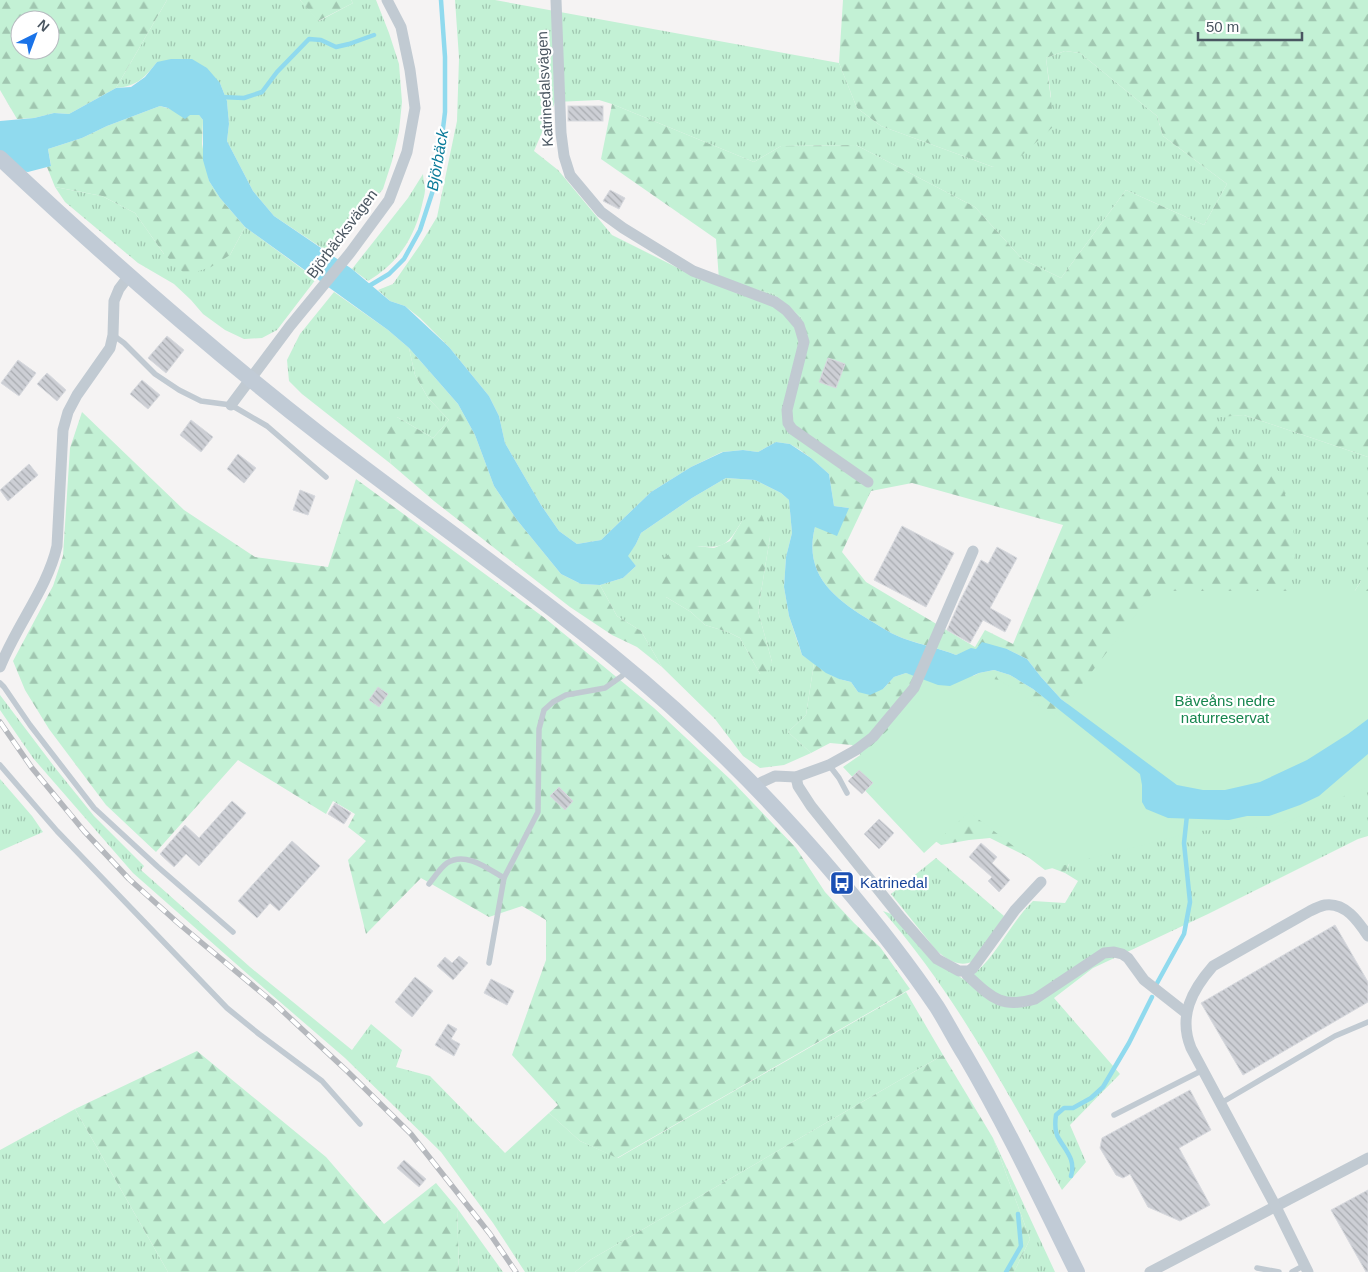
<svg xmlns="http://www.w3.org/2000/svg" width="1368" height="1272" viewBox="0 0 1368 1272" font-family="Helvetica,sans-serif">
	<defs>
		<pattern id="grass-tufts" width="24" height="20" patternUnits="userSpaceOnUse" patternTransform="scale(1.25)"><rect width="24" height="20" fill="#c3f1d5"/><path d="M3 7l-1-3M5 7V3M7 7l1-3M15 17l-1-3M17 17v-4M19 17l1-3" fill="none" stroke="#a0c6b0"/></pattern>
		<pattern id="forest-firs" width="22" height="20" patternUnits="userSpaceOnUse" patternTransform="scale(1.25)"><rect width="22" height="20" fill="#c3f1d5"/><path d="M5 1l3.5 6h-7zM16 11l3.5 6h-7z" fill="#a0c6b0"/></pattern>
		<pattern id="building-back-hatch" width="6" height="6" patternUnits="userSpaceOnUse" patternTransform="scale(1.25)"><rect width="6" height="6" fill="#cdcfd5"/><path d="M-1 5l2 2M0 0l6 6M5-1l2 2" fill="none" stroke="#a8abb0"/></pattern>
	</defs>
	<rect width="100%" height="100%" fill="#f5f3f3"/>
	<g fill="url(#grass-tufts)" fill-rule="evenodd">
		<path d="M167,0h133l19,21 34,-18 -2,-3h25l13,33 10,31 3,38 -3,29 -7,30 -9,28 -52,65 -57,-38 -21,-25 -26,-50 2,-17 -2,-23 -7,-18 -63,-21c-13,16 -19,24 -41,26z"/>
		<path d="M455,0h40l344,63 18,45 24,18 112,41 58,-70 -5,-39 19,-7 15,2 77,63 6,20 64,48 -23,41 -78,-35 -65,88 -39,-19 -47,-52 -119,-62 -75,1 -27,16 -142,-58 -13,-4 -44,2 -21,49 24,19 54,65 76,38 86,21 27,23 7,28 -11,81 3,24 -10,-6 -14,-2 -18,10 -15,-2 -21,2 -31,15 -40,25 -50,48 -24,4 -18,-13 -18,-26 -36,-62 -6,-27 -10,-20 -40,-49 -29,-29 -15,-12 -15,-5 -12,-11 15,-6 27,-39 17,-28 20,-96 2,-63z"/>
		<path d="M423,174c0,5 2,11 2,16 0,4 -2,10 -3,15 -8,34 -24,58 -54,76l-16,-12 56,-71z"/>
		<path d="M55,187l47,9 33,17 29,41 66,1 15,-28 71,52 -39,51 -15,8 -18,1 -19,-9 -22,-16 -12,-14 -17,-16 -36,-21 -73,-61z"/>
		<path d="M334,292l54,38 21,18 6,27 13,23 21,22 -16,18 -36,-21 -8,33 2,14 -89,-70 -13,-13 -2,-21 13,-26z"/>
		<path d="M1244,415l124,42v124h-7l-15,24 -57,3 -81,-191z"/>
		<path d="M726,478l29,2 26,13 8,7 3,33 -6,24 -2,30 5,29 13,39 12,8 -8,52 -18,17 23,21 -27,12 -24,3 -17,-12 -28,-37 -53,-52 -21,-36 -24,-15 -17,-31 23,-7 13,-12 -9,-10 9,-12 5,-11 51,-35zM742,521l28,16 -12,74 14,51 -12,12 -20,-36 -12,-6 -23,-7 -14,-13 -25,-15 31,-51c28,3 31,-2 45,-25z"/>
		<path d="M0,695l56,74 38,47 50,50 -3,4 109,97 102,83 19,-26 31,26 -6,17 34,9 75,77 44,-40 31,28 38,17 288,-166 37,63 -353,205 -15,12h-50l-32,-49 -52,-71 -96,-94 -102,-88 -110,-97 -100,-115 -33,-48z"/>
		<path d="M1368,754v82l-10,3 -150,75 -115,54 -39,30 66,76 -50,51 16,37 -24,28c-54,-96 -106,-196 -179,-279l11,4 28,35 41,29c4,-2 10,-4 13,-7 23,-20 35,-50 57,-71l32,2 13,-22 -13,-8 7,-15z"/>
		<path d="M0,779l32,37 11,16 -43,19z"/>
		<path d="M936,858l68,58 -30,45c-15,7 -27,-1 -38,-11l-45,-56z"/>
		<path d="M75,1109l93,163h-168v-122z"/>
		<path d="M993,1138l62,134h-41l16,-33z"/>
		<path d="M457,1208l46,64h-44z"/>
	</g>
	<g fill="url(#forest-firs)" fill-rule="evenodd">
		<path d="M0,0h167l-51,88 -47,26 -15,-1 -20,5 -17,1 -17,-29zM20,20h30v30h-30z"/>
		<path d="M300,0h51l2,3 -35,18z"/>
		<path d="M843,0h525v457l-124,-42 -35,3 71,54 16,71 -7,65 57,-3 15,-24h7v138l-275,4 -32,-24 -20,-22 -14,-18 -20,-10h-36l-15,6c-17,-7 -34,-10 -51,-16 -12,-4 -24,-12 -34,-18 -37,-22 -68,-47 -56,-94l34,-19 -15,-2 -5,-32 -18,-16 -11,-8 -3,-24 -6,-21 17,-60 -7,-28 -27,-23 -55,-14 -3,-41 -115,-80 11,-55 142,58 27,-16 75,-1 119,62 47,52 39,19 65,-88 78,35 23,-41 -64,-48 -6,-20 -77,-63 -15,-2 -19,7 8,68 -33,30 -28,11 -112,-41 -24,-18 -18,-45zM912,483l151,42 -50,119 -28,-14 -10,17 -109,-65 -24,-30 29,-61z"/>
		<path d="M160,106l30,9h9l4,5 -1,24 7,37 11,17 25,29 -15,28 -19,12 -25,8 -22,-21 -29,-41 -33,-17 -47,-9 -8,-20 4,-2 -3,-16 34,-11 25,-12z"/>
		<path d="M409,348l49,56 17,31 19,51 23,34 44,54 20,10 19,1 17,31 24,15 21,36 -25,-20 -25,-12 -42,-28 -136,-106 -43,-37 -2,-14 -8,-27 16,-6 36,21 16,-18 -21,-22 -13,-23z"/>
		<path d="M82,412l102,98 71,47 73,10 28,-88 190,140 108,89 77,72 65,68 29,44 29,31 26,24 30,42 -293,169 -37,-17 -31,-28 9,-8 -46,-50 34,-95v-40l-24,-14 -33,11 -68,-39 -55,56 -18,-74 18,-19 -18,-14 7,-13 -22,-13 -7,13 -88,-54 -82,92 -50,-47 -57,-76 -24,-39 -12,-29 40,-75 10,-30 7,-108z"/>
		<path d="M756,513h5l9,24 -12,74 14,51 -4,10 -8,2 -20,-36 -12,-6 -23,-7 -14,-13 -25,-15 -7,-12 -1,-22 17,-14 22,-3 17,2 16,-7 12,-20z"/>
		<path d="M814,663c12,10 22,16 37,19l7,10 25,-3 11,-12 12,-4 20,6 38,2 15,-8 15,-3 16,5 23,14 43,33 -4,135 -7,16 -21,-8 -54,-27 -21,2 -28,5 -36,-25 -36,-55 -17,-20 -22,-2 -19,10 -23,-21 18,-17z"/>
		<path d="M197,1051l129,106 58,67 52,-41 21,25 2,64h-291l-93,-163z"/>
		<path d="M943,1055l50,83 37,101 -16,33h-439l15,-12z"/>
	</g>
	<path fill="#c3f1d5" d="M1154,591h214v196l-29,11 -61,28 -80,5 -153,39 -76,-58 -45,41 -81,-86 23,-16 24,-23 38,-60 71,12 58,37z"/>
	<path fill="#90daee" d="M171,59h21l15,9 13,15 7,18 2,23 -2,17 26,50 21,25 78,53 38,32 15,5 44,41 40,49 10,20 6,27 36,62 18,26 18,13 24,-4 50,-48 40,-25 32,-15 20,-2 15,2 18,-10 14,2 21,14 18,16 5,32 15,2 -12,28 -22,-9c-12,47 19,72 56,94 10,6 22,14 34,18 16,6 34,9 51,16l15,-7 5,1 6,-7 25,7 20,10 14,18 20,22 116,86 26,5h22l35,-8 47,-22 41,-26 20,-15v35l-49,42 -19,9 -31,11h-22l-18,4 -61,-2 -22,-9 -4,-7v-17l-2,-11 -107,-85 -23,-14 -16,-5 -15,3 -29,13 -12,-1 -32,-12 -12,4 -11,12 -13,6 -12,-3 -7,-10 -12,-3 -13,-6 -24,-18 -4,-13 -9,-26 -5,-29 2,-30 6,-24 -3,-33 -8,-7 -26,-13 -29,-2 -34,20 -51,35 -5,11 -8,12 8,10 -13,12 -23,7 -19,-1 -20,-10 -44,-54 -23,-34 -19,-51 -17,-31 -49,-56 -21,-18 -143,-103 -25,-29 -11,-17 -6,-21v-40l-4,-5h-9l-5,4 -17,-11 -8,-2 -53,20 -25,12 -34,11 3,17 -23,6 -28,-4v-47l34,-3 20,-5 15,1 47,-26 15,-1 14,-10 12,-15z"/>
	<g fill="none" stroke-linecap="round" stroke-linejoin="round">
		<g stroke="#90daee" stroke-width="4.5">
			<path d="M221,97l23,1 18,-6 15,-20 32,-33 12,1 15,7 13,-3 25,-9"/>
			<path d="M369,286l20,-12 15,-15 16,-29 17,-52 8,-66v-55l-4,-57"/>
			<path d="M1156,985l28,-51 6,-32 -6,-59 3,-28"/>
			<path d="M1071,1176c5,-16 -5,-25 -12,-37 -4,-6 -4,-17 -3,-24l8,-7h9l18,-10 12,-11 26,-44 23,-46"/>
			<path d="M1006,1272l15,-26 -3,-32"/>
		</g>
	</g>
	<g fill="url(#building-back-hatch)" stroke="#d7d9de">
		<rect x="568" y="106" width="35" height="15"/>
		<path d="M610,190l15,8 -6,11 -16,-8z"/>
		<path d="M167,336l17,14 -18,23 -18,-15z"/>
		<path d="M828,358l17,6 -9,24 -17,-6z"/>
		<path d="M18,360l18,13 -17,23 -18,-13z"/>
		<path d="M47,373l19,17 -9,11 -20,-17z"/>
		<path d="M142,380l18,15 -12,14 -18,-15z"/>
		<path d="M191,420l22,17 -12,15 -21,-17z"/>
		<path d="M238,454l18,14 -12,15 -17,-14z"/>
		<path d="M29,464l9,11 -30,26 -8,-11z"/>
		<path d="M300,490l15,6 -7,19 -15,-5z"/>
		<path d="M902,526l52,27 -28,54 -52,-27z"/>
		<path d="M997,547l20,11 -27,50 21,12 -6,12 -22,-12 -13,23 -23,-13 13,-29 21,-41 7,4z"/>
		<path d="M378,687l10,7 -9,13 -10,-7z"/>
		<path d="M859,770l14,13 -11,11 -14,-13z"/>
		<path d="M559,787l14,14 -8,9 -15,-14z"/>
		<path d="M232,801l14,12 -47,53 -13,-12 -12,13 -14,-13 25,-29 14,13z"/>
		<path d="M335,803l16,10 -7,11 -16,-10z"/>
		<path d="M879,819l15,14 -15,16 -15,-15z"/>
		<path d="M292,841l28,25 -41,45 -9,-8 -13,15 -19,-17z"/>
		<path d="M981,843l16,14 -5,6 18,17 -11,12 -11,-11 4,-4 -23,-20z"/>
		<path d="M1335,925l33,57v20l-125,73 -42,-72z"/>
		<path d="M459,956l9,7 -15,17 -16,-14 8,-9 7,6z"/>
		<path d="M415,977l18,14 -21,26 -17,-15z"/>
		<path d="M491,979l23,12 -7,14 -23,-12z"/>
		<path d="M448,1024l9,5 -6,10 9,5 -6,12 -19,-11z"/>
		<path d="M1190,1090l21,40 -32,18 31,57 -30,16 -32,-14 -18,-33 -7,4 -7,-3 -16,-27 2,-10z"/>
		<path d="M404,1160l22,19 -7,8 -22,-19z"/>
		<path d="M1368,1190v82h-2l-35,-62z"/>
	</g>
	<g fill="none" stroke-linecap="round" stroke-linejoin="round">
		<g stroke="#c1cad2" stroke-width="5.5">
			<path d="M113,335l11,8 31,31 24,16 22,11 30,4 36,21 59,51"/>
			<path d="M0,683l4,4 26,38 64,83 64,59 75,65"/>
			<path d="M0,765l57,66 170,177 32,26 63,47 38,43"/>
			<path d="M829,765l10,13 8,15"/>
			<path d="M429,884c5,-6 11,-16 18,-21 19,-12 41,6 57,15"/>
			<path d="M489,963l15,-85 34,-66 1,-83 5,-19 9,-8 13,-7 39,-7 17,-12 4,-5"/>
			<path d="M1221,1103l114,-67 33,-14"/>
			<path d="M1114,1115l89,-45"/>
			<path d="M1257,1268l22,4"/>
			<path d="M1292,1272l13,-7"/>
		</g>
		<g stroke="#c1cad2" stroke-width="11">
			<path d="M556,0l5,133 3,23 6,19 31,37 22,16 70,43 82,31 11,8 13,15 5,17 -17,68 1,13 4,6 76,53"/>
			<path d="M231,405l59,-79 60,-73 39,-53 18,-48 8,-44 -5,-38 -9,-43 -14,-27"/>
			<path d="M0,667c16,-41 48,-80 57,-121l6,-116 5,-18 9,-17 33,-47 3,-13 1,-34 5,-12 9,-12"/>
			<path d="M796,777l2,9 13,20 90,112 36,41 22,12h10l4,-3 42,-58 26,-28"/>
			<path d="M756,788l6,-6 13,-6 21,1 33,-12 27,-15 17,-13 41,-49 59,-137"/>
			<path d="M966,972l1,3c24,22 34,34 68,24l69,-46 10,-1 8,2 6,4 16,22 42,33"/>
			<path d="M1150,1272l218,-114"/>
			<path d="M1308,1272l-32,-65 -85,-159c-13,-32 1,-58 22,-82l97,-55c4,-2 10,-5 15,-6 20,-3 33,16 43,31"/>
		</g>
		<path stroke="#c1cbd6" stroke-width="16" d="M0,158c103,97 210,191 322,278 96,74 195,143 289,219 84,68 161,145 230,227 34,40 67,82 96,125 10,16 18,32 28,48 41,70 76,144 112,217"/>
		<defs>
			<path id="rail" d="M0,722l32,46 52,63 45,48 49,44 97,81 72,67 64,63 79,100 26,38"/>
		</defs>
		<use href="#rail" stroke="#b5b8bd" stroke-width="5.5"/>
		<use href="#rail" stroke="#fff" stroke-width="4" stroke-dasharray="11" stroke-linecap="butt"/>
	</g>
	<defs>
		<symbol id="bus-square" viewBox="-11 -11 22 22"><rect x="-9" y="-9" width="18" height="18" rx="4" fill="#1a4fb4" stroke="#fff"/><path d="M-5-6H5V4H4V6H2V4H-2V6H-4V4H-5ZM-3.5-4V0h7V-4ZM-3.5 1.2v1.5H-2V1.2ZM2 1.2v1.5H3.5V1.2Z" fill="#fff"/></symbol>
	</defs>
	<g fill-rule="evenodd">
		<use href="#bus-square" x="828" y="869" width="28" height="28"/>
	</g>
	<g text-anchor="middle" stroke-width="4.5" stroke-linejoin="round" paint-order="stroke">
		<g font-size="15" fill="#4a5661" stroke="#fff">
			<text transform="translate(545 89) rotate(-93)" y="5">Katrinedalsvägen</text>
			<text transform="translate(342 234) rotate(-53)" y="5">Björbäcksvägen</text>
		</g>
		<g font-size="15" fill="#17864f" stroke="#fff">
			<text x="1225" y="706">Bäveåns nedre<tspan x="1225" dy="17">naturreservat</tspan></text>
		</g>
		<g font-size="15" fill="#164399" stroke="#fff" text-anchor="start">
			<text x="860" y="888">Katrinedal</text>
		</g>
		<g font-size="16" font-style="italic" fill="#0c7c9b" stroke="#fff">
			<text transform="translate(437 160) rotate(-80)" y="6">Björbäck</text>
		</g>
	</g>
	<g transform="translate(35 35) rotate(42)"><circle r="24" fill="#ffffff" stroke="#b7bbc0"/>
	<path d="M0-4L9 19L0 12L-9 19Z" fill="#1a73e8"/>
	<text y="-8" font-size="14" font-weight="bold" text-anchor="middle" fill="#4a5661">N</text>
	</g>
	<path d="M1198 32v8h104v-8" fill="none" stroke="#4a5661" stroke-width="2.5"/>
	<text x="1206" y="32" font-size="15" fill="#4a5661" stroke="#ffffff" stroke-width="4" paint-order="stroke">50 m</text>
</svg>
